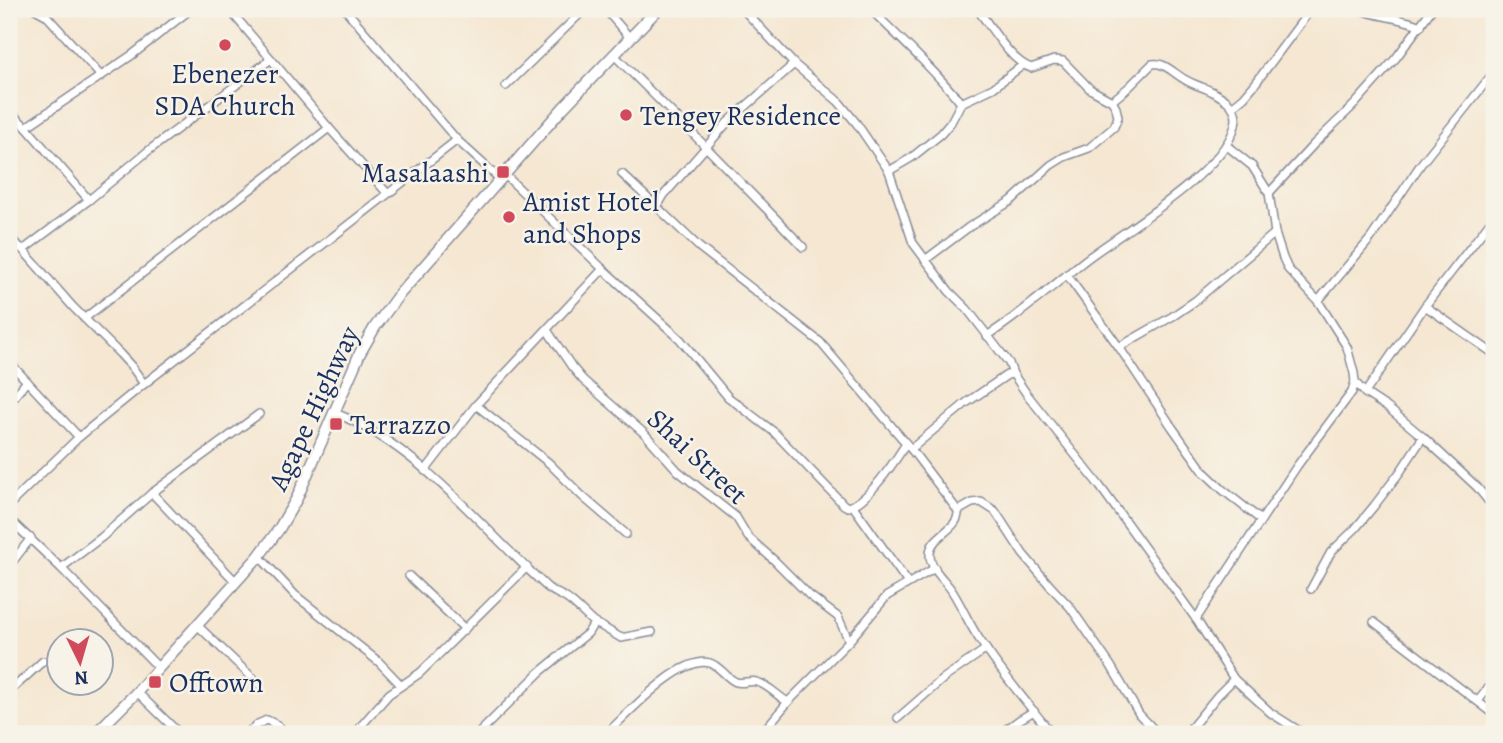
<svg xmlns="http://www.w3.org/2000/svg" width="1503" height="743" viewBox="0 0 1503 743" font-family="Alegreya,serif">
	<rect width="100%" height="100%" fill="#f7f3e8"/>
	<filter id="ink" filterUnits="userSpaceOnUse"><feTurbulence type="fractalNoise" baseFrequency=".0143" numOctaves="2"/><feDisplacementMap in="SourceGraphic" scale="14" xChannelSelector="R" yChannelSelector="G"/><feConvolveMatrix kernelMatrix="1 2 1 2 8 2 1 2 1" color-interpolation-filters="sRGB"/></filter>
	<filter id="wash" filterUnits="userSpaceOnUse"><feTurbulence type="fractalNoise" baseFrequency=".00686" numOctaves="4" result="noise"/><feDisplacementMap in="SourceGraphic" scale="28" xChannelSelector="R" yChannelSelector="G"/><feGaussianBlur stdDeviation="1.57" result="paint"/><feColorMatrix in="noise" values="0 0 0 0 0 0 0 0 0 0 0 0 0 0 0 0 0 1.4 0 .05"/><feComposite in="paint" operator="in"/></filter>
	<g filter="url(#wash)">
		<rect width="100%" height="100%" fill="#f5e7d2"/>
	</g>
	<g filter="url(#ink)">
		<g fill="none" stroke-linecap="round" stroke-linejoin="round">
			<defs>
				<g id="street">
					<path d="M35,9l11,6 54,60"/>
					<path d="M229,9l100,119 58,65"/>
					<path d="M345,9l112,131 44,40"/>
					<path d="M605,9l25,29"/>
					<path d="M743,9l51,55 45,38 18,22 32,47 24,72 36,48 18,18 42,54 4,11 13,19 73,92 97,134 38,60 37,34 33,21"/>
					<path d="M870,9c31,30 63,60 91,94"/>
					<path d="M1358,9c20,8 42,8 63,17"/>
					<path d="M614,55c64,63 127,127 189,192"/>
					<path d="M794,64l-67,59 -63,72 -7,12 42,40 121,95 91,107 47,62c2,19 -29,24 -28,44 0,14 15,25 22,36 11,17 18,36 30,52 21,32 46,61 70,91"/>
					<path d="M506,86l79,-77"/>
					<path d="M1233,106l11,-9 11,-13 56,-75"/>
					<path d="M9,111l17,16 63,73"/>
					<path d="M26,127l106,-72 59,-46"/>
					<path d="M889,171l22,-13 30,-24 10,-12 10,-19 32,-15 30,-23"/>
					<path d="M622,174l35,33"/>
					<path d="M505,175l98,94 77,70 48,58 46,35 70,73 4,2c19,-4 47,-46 58,-63"/>
					<path d="M1269,193l45,-49 41,-40 41,-46 36,-49"/>
					<path d="M9,237l14,13 50,57 47,47 12,13 12,17"/>
					<path d="M23,250l66,-50 59,-49 123,-92"/>
					<path d="M925,260l44,-33 42,-26 40,-36 13,-8 25,-9 25,-21 4,-10 -2,-9 -4,-7 -22,-12 -27,-28 -9,-1 -23,8c-21,-7 -40,-42 -54,-59"/>
					<path d="M1067,275l52,72 53,80 32,45 19,18 38,30"/>
					<path d="M1318,301l53,-63 50,-74 73,-92"/>
					<path d="M1425,306l69,48"/>
					<path d="M85,318l244,-190"/>
					<path d="M547,330l25,37 11,13 62,54 33,37 58,46 12,20 27,24 34,34 29,22 11,24"/>
					<path d="M987,336c35,-22 65,-50 97,-75 37,-29 149,-93 152,-142 0,-14 -12,-21 -23,-27 -9,-5 -20,-7 -29,-13 -7,-4 -14,-11 -22,-14 -5,-2 -5,-1 -10,-1l-23,23 -17,14"/>
					<path d="M1119,347l54,-31 22,-15 80,-68"/>
					<path d="M9,362l70,75"/>
					<path d="M1355,382l10,11 23,15 35,29 54,50 17,21"/>
					<path d="M1365,393l60,-87 69,-89"/>
					<path d="M9,403l18,-22"/>
					<path d="M476,405l73,58 33,33 44,38"/>
					<path d="M335,413c86,34 145,114 212,174 7,6 16,8 23,14 9,7 16,15 24,22l-6,10 -48,39 -62,62"/>
					<path d="M911,449l55,-46 41,-28 6,-1"/>
					<path d="M425,471l51,-66 127,-136"/>
					<path d="M152,493l84,89"/>
					<path d="M9,505l70,-68 65,-53 313,-244"/>
					<path d="M853,506l55,77"/>
					<path d="M958,511l14,-8 9,-1 14,9 28,43 29,34 18,19 41,59 28,48 19,20"/>
					<path d="M9,519l52,49 98,100"/>
					<path d="M259,556l36,39 84,67 22,23"/>
					<path d="M9,566l22,-28"/>
					<path d="M61,568l41,-31 50,-44 107,-79"/>
					<path d="M409,576l56,53"/>
					<path d="M1311,589l20,-37 24,-23 19,-23 26,-34 23,-35"/>
					<path d="M1196,619l101,-153 55,-74 3,-10 -1,-9 -7,-26 -29,-46 -30,-32 -5,-11 -8,-25 -6,-40 -17,-27 -26,-21"/>
					<path d="M1374,622l120,92"/>
					<path d="M594,623l7,3 20,12 31,-6"/>
					<path d="M197,625l62,59"/>
					<path d="M9,692l34,-31"/>
					<path d="M137,692l43,42"/>
					<path d="M1478,701l16,-20"/>
					<path d="M898,718l46,-40 42,-29"/>
					<path d="M246,734l12,-10 9,-4 10,5 11,9"/>
					<path d="M354,734l35,-40 31,-21 107,-106"/>
					<path d="M606,734c21,-19 74,-79 104,-71 10,3 16,15 26,19 7,2 14,-2 21,0 13,4 20,14 31,20"/>
					<path d="M761,734l27,-32 61,-61 38,-45 48,-28"/>
					<path d="M1000,734l19,-14 15,-9"/>
					<path d="M1186,734l32,-39 16,-16"/>
				</g>
				<path id="secondary" d="M95,734l42,-42 122,-136 20,-27 18,-31 63,-145 15,-26 22,-30 166,-189 95,-99"/>
			</defs>
			<use href="#street" stroke="#888b98" stroke-width="10"/>
			<use href="#secondary" stroke="#888b98" stroke-width="13"/>
			<use href="#street" stroke="#fff" stroke-width="7"/>
			<use href="#secondary" stroke="#fff" stroke-width="10"/>
		</g>
	</g>
	<g fill="#d1495b" stroke="#f7f3e8" stroke-width="2.5">
		<circle cx="225" cy="45" r="7"/>
		<circle cx="626" cy="115" r="7"/>
		<rect x="496" y="165" width="14" height="14" rx="3.5"/>
		<circle cx="509" cy="217" r="7"/>
		<rect x="329" y="417" width="14" height="14" rx="3.5"/>
		<rect x="148" y="675" width="14" height="14" rx="3.5"/>
	</g>
	<g text-anchor="middle" stroke-width="5" stroke-linejoin="round" paint-order="stroke">
		<g font-size="28" fill="#1b2f5e" stroke="#f7f3e8" text-anchor="start">
			<text x="225" y="83" text-anchor="middle">Ebenezer<tspan x="225" dy="32">SDA Church</tspan></text>
			<text x="640" y="125">Tengey Residence</text>
			<text x="489" y="182" text-anchor="end">Masalaashi</text>
			<text x="523" y="211">Amist Hotel<tspan x="523" dy="32">and Shops</tspan></text>
			<text x="350" y="434">Tarrazzo</text>
			<text x="169" y="692">Offtown</text>
		</g>
		<g font-size="28" fill="#1b2f5e" stroke="#f7f3e8">
			<text transform="translate(313 408) rotate(-65)" y="10">Agape Highway</text>
			<text transform="translate(698 456) rotate(43)" y="10">Shai Street</text>
		</g>
	</g>
	<rect width="1503" height="743" fill="none" stroke="#f7f3e8" stroke-width="35"/>
	<g transform="translate(80 662) rotate(175)"><circle r="33" fill="#f7f3e8" stroke="#9fa5b1" stroke-width="2"/>
	<path d="M0-5L12 26L0 18L-12 26Z" fill="#d1495b"/>
	<text y="-10" font-size="19" font-weight="bold" text-anchor="middle" fill="#1b2f5e">N</text>
	</g>
</svg>
